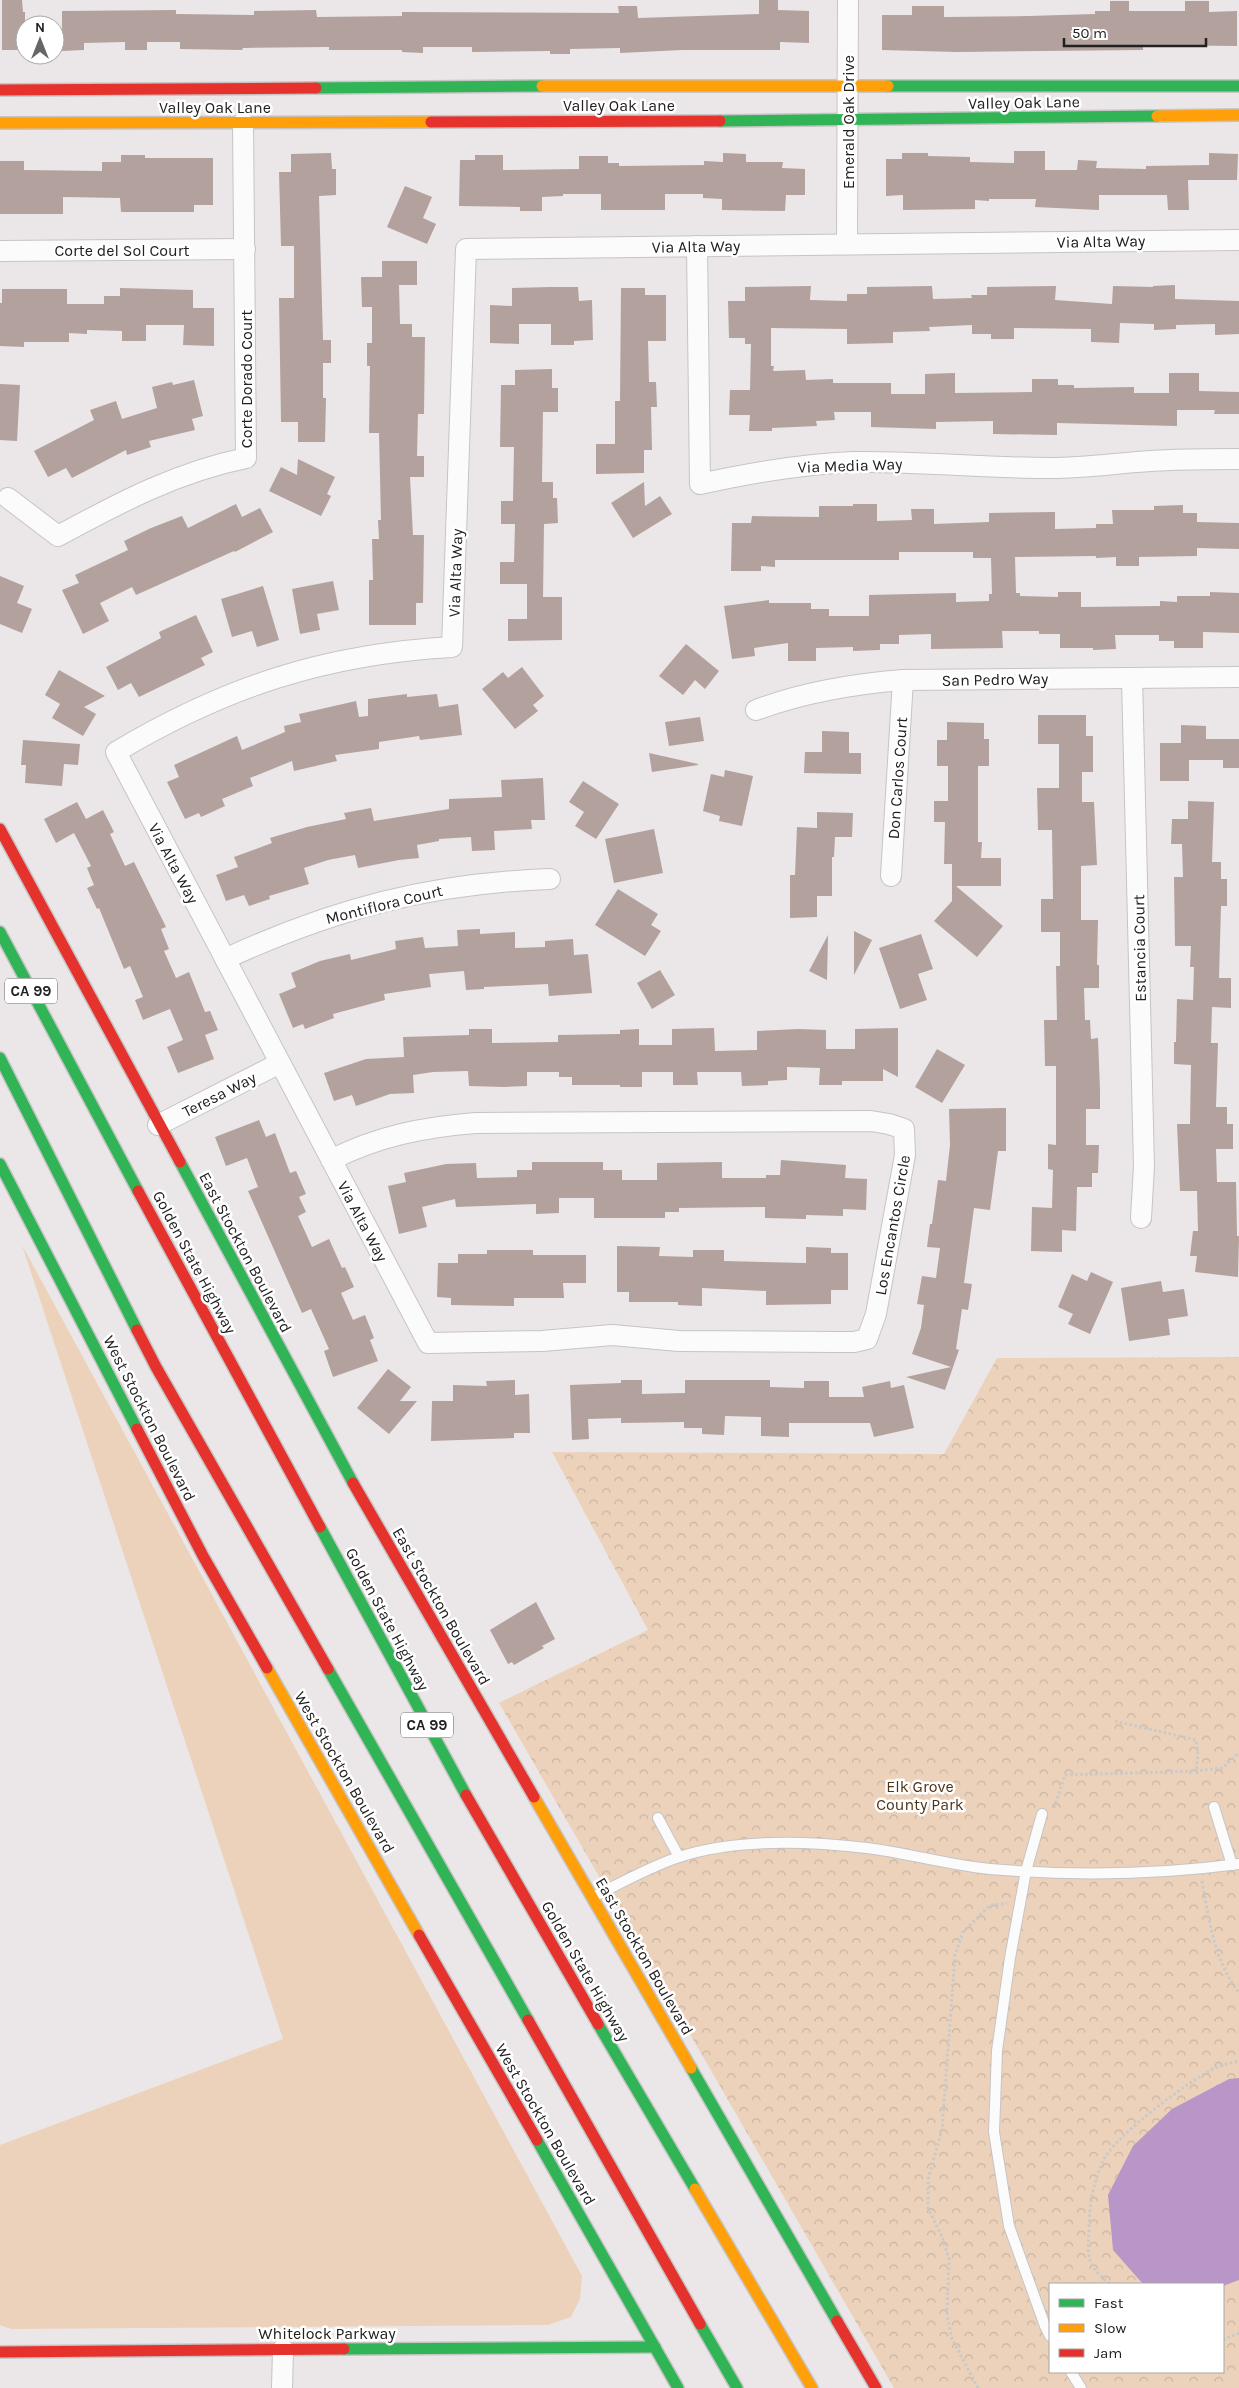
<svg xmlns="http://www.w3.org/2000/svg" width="1239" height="2388" viewBox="0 0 1239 2388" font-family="Karla,sans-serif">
	<defs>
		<pattern id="forest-crowns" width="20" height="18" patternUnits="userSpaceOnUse" patternTransform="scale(1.25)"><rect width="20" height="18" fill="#ecd2bb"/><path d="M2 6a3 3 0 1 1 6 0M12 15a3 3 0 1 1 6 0" fill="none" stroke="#cab4a0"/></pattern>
	</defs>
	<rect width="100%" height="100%" fill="#ebe7e8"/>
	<path fill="#ecd2bb" d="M22,1245l560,1031 -2,23 -9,18 -23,8 -537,4 -11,-4v-180l283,-106z"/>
	<path fill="url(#forest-crowns)" fill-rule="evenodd" d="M1239,1357v1031h-345l-395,-685 149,-73 -96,-178 392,2 53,-96zM1050,2284h173v88h-173z"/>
	<path fill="#b996c8" d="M1239,2078v202l-16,6 -80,-2 -30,-34 -5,-55 25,-49 39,-37 57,-30z"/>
	<g fill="#b3a19d">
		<path d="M2,0h20l1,12h2v38h-23z"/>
		<path d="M759,0h19v10l31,1v32l-29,-1v8h-98l-62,3v-5l-50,1v5h-20v-3l-78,1v-5h-49v6l-21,-1v-2h-73v-3l-86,1 -1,2 -62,-1v-7h-33v8h-22v-8l-41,1v7l-22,1v-40l114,-1v4l78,1v-4l62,-1 1,7 85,-1v-4l217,1 -1,-7h19l1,12 121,-4z"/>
		<path d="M1110,1h19v10h56v-10h24v11l28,-1v35l-94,-1v5l-186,2 -75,-2v-35h30v-9h32v11l85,-1 66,-2v-3h15z"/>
		<path d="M1014,151h31v19h32l1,-10 19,1 -1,7 50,1v-3l63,-1v-12l29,1 -1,26h-49l1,30h-21l-1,-15h-68v15l-64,-3 1,-8h-47v2l-14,-1v9l-72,1v-15l-17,1v-37h16v-6h26v3l42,1v5l44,1z"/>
		<path d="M331,153l1,16h4v26l-17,1 4,144h8v23h-8v35h3l-1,44h-27v-20h-17l-2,-124h15v-52h-13l-2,-74h12v-18z"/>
		<path d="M723,153l23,1v8h37l-1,6 23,1v26h-19l-1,16 -63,-1v-11l-19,-1v-4h-38v16h-64v-16h-38v2l-21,1v14h-22v-4l-61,-1 1,-46h15v-5h28v15l76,-1v-13h29v7h11v3l85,-1v-4l19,1z"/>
		<path d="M121,155h24v3h68v47h-19v7h-73l-1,-14 -57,-1v17h-63v-53h24v9l78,1v-9h19z"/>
		<path d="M405,186l27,11 -9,21 13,6 -9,20 -40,-17z"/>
		<path d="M382,261h35v24h-18l1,39h12v13h13l-1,77h-6l-1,42h7v21h-14l3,58h11l-1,68h-7v22h-47v-45h4l-1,-41h7l-1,-19h3l-2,-87h-10l1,-67h-3v-23h5v-36h-10l-1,-30h21z"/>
		<path d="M1175,285v14l64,2v33l-24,1v-11l-39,1v4l-22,1v-6l-34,-1 -1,20 -28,-1v-13l-77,-1v11h-23v-5h-19v-9l-43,2 1,4 -37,1v11l-46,1v-15l-76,-1v38h3l-1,5 32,-1 1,10 27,-1v4h58v11h34v-20l30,-1v20l77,-1v-13h26v6h16v3l60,-1v6h35v-20h30v18l40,1v22h-25l1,-4h-38v16l-120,-3v12l-64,-1v-13l-57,1v7l-65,-2v-15h-37l1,8 -19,1 1,5 -45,2v3h-23l1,-16h-21l1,-25h20l1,-46h-6v-6h-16l-1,-37h17v-14l66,-1 -1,14 37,1v-7h20v-7l65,-1 1,13 39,-1 -1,-3h16v-8l69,-1 -1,14 57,4 1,-18 40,1v-1z"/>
		<path d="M550,287h28l1,14 13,-1 1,40 -19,1v4h-23v-21h-32v20l-29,-1v-38l22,1v-18z"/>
		<path d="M120,288l73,2v18h21v38l-31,-1 1,-20h-38v16h-24v-10l-35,-1v4l-18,-1v9h-45v5l-24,-1v-43h2v-14h65v15h37v-8h16z"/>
		<path d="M621,288h24v7h21v46h-18l1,41h7l1,25h-6l1,43h-8v23l-48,1v-30h19v-43h5z"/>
		<path d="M552,369v19h6v24h-15l-1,70h11v16h4l1,25 -14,1 -1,73h19v43l-54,1v-22h19v-35h-27v-22h14l1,-38h-14v-23h12l1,-54h-14l1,-62h14v-15z"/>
		<path d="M194,380l9,36 -11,3 3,11 -46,11 2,6 -24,8 -1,-5 -54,28 -6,-10 -18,9 -14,-26 60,-31 -4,-10 26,-9 6,18 35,-11 -5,-21 20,-5 1,3z"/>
		<path d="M0,384l20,1 -3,56 -17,-1z"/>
		<path d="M298,459l37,18 -8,17 4,2 -10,20 -52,-25 12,-24 16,8z"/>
		<path d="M644,482l1,24 15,-10 12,18 -39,24 -22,-35z"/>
		<path d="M236,504l6,13 18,-9 13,24 -38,20 -1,-1 -98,44 -4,-8 -32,16 9,18 -26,13 -21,-44 17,-7 -4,-8 53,-25 -4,-9 27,-13 31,-12 6,12z"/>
		<path d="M853,504h24v17l35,-1 -1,-11h23v15l55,-2v-9l66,-1v17l41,-1v-4h17l-1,-14h42v-4l29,-1v8h14v9l42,1v26l-42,-1v8l-58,1v9h-23v-9l-20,1v-2l-81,1 1,36h4v3l38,1v-5h23v15l79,-1v-5l17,1v-6h33v-4l29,1v40l-36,-1v16h-29v-7h-15v-6h-44l1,14 -23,1v-2h-33v-14h-21v-3h-37l1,17 -72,1v-15l-32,1v9h-19v6l-27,1v-4l-37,1v13h-28v-18l-34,5 1,8 -23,3 -8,-53 45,-6v3h42v6h18v7h40v-21l87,-2v9l33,-1v-7h3l-1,-36h-18v-6h-74v8h-124v7l-14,-1v5h-30l1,-48h19l1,-7 67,1v-11h34z"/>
		<path d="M0,576l24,10 -7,17 15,6 -10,24 -22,-9z"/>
		<path d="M333,581l6,29 -22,4 3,16 -20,4 -8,-45z"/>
		<path d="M263,586l16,54 -22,7 -5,-16 -20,6 -11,-38z"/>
		<path d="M196,615l17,37 -12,6 4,7 -66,32 -8,-14 -13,7 -12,-23 55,-29 -2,-6z"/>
		<path d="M686,644l33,27 -14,18 -10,-9 -12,15 -24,-19z"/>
		<path d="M522,667l22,29 -11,9 5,6 -23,18 -33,-40 21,-17 5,6z"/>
		<path d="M59,670l46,26 -21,11 12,7 -13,22 -31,-18 8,-14 -15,-9z"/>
		<path d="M407,694v3l30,-3 2,13 19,-3 4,31 -42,5 -1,-4 -40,6v7l-44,6 2,6 -43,10 -2,-10 -42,17 3,8 -31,13 3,7 -24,11 -2,-4 -14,6 -18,-37 12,-5 -5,-12 63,-29 5,14 43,-18 -1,-6 17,-4 -2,-8 57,-13 3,16 9,-1v-17z"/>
		<path d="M1038,715h48v21h7v36h-11v30h12l3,63 -16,1v54h17l-1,45h2v23h-15l1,32h5l1,19 7,-1 2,52v19h-14v36h13l-1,28h-6v14h-15l-1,44 -14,-1v22l-31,-1 1,-44 20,1 1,-38 -5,-1v-25l8,1v-79h-11l-1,-46h13l-1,-54h4v-34h-19v-33h12l-1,-69h-14l-1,-42h22v-44h-21z"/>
		<path d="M700,717l4,24 -35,5 -4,-24z"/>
		<path d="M947,722l37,1v16h5v27h-11v76h4l-1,16h20v28h-45l47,40 -26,31 -43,-36 18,-20v-37h-8l1,-42h-11v-21h14v-35h-11v-26h10z"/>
		<path d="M1181,725l25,1v13h33v29h-16v-8h-34v21h-29v-38h21z"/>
		<path d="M822,731l27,1v21h12v21l-57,-1 1,-21h17z"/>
		<path d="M23,740l57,4 -2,21 -14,-1 -2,22 -37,-3 1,-18h-5z"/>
		<path d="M649,753l49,11v1l-46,7z"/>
		<path d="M725,770l28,6 -11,50 -23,-5 1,-5 -17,-5 8,-37 13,3z"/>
		<path d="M543,778l2,42h-14l1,9 -38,2 1,19 -23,1 -1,-14 -32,2v2l-22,4 2,13 -20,2 -41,8 -3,-13 -27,5 -24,8 5,16 -40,12 1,3 -21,7 -5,-11 -18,6 -10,-26 22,-8 -4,-10 38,-14 -2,-5 37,-11 39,-8 -2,-6 27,-5 3,13 75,-12v-10l53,-2 -1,-17z"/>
		<path d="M583,781l36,23 -23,35 -21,-13 9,-14 -15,-10z"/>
		<path d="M1188,801l26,1 -2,60h9v17h6v27h-6l-2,72h12v30l-19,-1 -1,36h7l-2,64h11v17h6v25h-17l1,33h19l1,54h2l-1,41 -43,-5 2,-16h-7l3,-25h5l-1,-40h-17l-3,-67h13l1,-59 -17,-1v-22h2l1,-43 16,1 1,-33h-4l1,-21h-16l-1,-69h9l-1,-33h-11l1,-25h16z"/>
		<path d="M77,802l9,17 17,-9 11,22 -4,2 15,32 9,-4 32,65 -5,2 8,20 -5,2 12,27 13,-6 16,40 5,-1 8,19 -13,5 9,24 -36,14 -11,-26 16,-7 -13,-31 -27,11 -8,-20 8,-3 -13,-31 -6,3 -25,-61 -2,1 -10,-21 7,-3 -7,-17 4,-2 -17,-33 -18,10 -12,-24z"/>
		<path d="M817,812l36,1 -1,24h-17l-1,20h-2v39h-15v21l-27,1v-43h5l2,-48 20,1z"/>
		<path d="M654,829l9,44 -49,10 -9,-44z"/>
		<path d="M618,889l40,25 -7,11 10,6 -16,25 -50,-31z"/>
		<path d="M480,929v5l35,-2v16l30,-1v-6l28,-2 1,16 14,-1 4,39 -43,3 -1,-12 -64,3v2l-18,1 -2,-19 -35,3 2,13 -47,7 1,6 -52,14 1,4 -29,11 -2,-5 -10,4 -14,-34 17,-7 -5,-14 29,-12 30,-7 1,6 45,-11 -1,-8 28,-4 2,11 33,-2 -1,-16z"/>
		<path d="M854,931l18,9 -18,35z"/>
		<path d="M921,934l12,35 -15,5 9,26 -27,9 -21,-61z"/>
		<path d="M828,935l-1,45 -18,-9z"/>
		<path d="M660,970l15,25 -23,14 -15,-26z"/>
		<path d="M714,1028l1,23 42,-1v-19l41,-2 28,1v19h29v-20l43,-1v49l-15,-8v12h-41v4h-23l1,-17 -33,-1v13l-19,1v4l-26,1 -1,-14h-44l1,13h-25v-13h-31v15h-22v-2h-48v-8h-13v-5h-32v14l-23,1 -35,-1 -1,-15 -35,1 -20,3 1,18 -24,1 -34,12 -4,-11 -18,6 -10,-28 42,-14 38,-2 -1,-20 66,-2v-6h23v14l66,-1v-7l62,-1v-4l19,-1v16h33v-16z"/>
		<path d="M937,1049l28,16 -23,38 -27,-16z"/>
		<path d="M1006,1108v43h-8l-8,59 -16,-2 -10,75 8,1 -4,26 -6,-1 -6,40 3,1 -14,40 -39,-13 45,-10 -39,-13 9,-26 3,-23 -7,-1 5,-28 14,2 4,-30 -13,-1 3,-23h2l6,-44 8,1 4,-36 -1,-36z"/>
		<path d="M259,1120l7,17 9,-4 15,40 6,-2 10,23 -7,3 7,15 -8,4 14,31 17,-8 13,29 3,-1 9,20 -13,6 12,27 12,-5 9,23 -4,2 8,21 -45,16 -9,-26 5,-2 -18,-40 -9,4 -54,-122 10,-4 -11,-29 -21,8 -11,-29z"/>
		<path d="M781,1160l65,5 -1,13 22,1 -1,31 -23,-1v7l-37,-1v4l-41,-1v-11l-86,1v4h-14v6h-71v-20h-35v15l-23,1v-10l-80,3 -1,-8 -33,8 5,20 -28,7 -11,-48 18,-4 -2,-9 42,-9 30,-1 1,15 40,-1v-7h15v-8h71v8h19v10h35v-17l65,-1v16h44v-3h14z"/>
		<path d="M617,1246l43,1 -1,9 34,1v-7h31v11l82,2v-16l25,1v5h17v37h-17v14l-65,1v-14l-64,-3v18l-24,-1v-3h-49v-10h-12z"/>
		<path d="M487,1250h46v5h53v28h-23l1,15h-50v8l-63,-1v-7l-14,-1 1,-34h20v-9h29z"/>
		<path d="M1091,1272l22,10 -23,52 -22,-10 5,-10 -15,-7 14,-33 15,7z"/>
		<path d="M1161,1281l2,11 21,-3 4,27 -20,3 2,16 -41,6 -8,-53z"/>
		<path d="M388,1369l23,18 -11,14h17l-28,33 -32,-26z"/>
		<path d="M515,1380v15l14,-1 1,39h-16v5l-83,3 1,-40h21v-16l34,1 -1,-5z"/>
		<path d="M621,1380h21v14l43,-1v-13h85v7l34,1v-7h25v16h35l-2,-10 28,-6 1,7 13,-3 10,43 -40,9 -4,-14h-81v14l-28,-1v-19l-36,-1 -1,19 -22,-1v-6h-18v-6l-63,1v-5l-33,1 1,20 -17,1 -2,-55 51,-2z"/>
		<path d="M536,1602l19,37 -13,7 2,2 -30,17 -2,-3 -4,2 -18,-34z"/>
	</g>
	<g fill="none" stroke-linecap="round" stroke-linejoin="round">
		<defs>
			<g id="lane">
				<path d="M1214,1807l18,58"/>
				<path d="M1042,1814l-16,57 -16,87 -13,93 -3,81 15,94 36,100 5,10"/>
				<path d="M658,1818l21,39"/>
				<path d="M593,1897c28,-14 56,-30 86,-40 57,-19 128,-16 188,-9 41,5 81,17 123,21 83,7 166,6 249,-5"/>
				<path d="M1071,2372l10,16"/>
			</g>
			<g id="street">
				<path d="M847,244l1,-244"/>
				<path d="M697,246l3,238c50,-11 101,-20 153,-22 66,-1 131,6 197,6 41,0 80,-7 121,-8 23,-1 45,-1 68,-1"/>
				<path d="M0,251l245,-2"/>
				<path d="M8,498l50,38c61,-33 119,-64 188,-78l-3,-335"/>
				<path d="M1132,678l12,488 -3,52"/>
				<path d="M756,710c48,-18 96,-26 147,-30l336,-3"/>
				<path d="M891,876l12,-196"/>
				<path d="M225,959c108,-50 206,-76 325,-80"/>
				<path d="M158,1125l122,-62"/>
				<path d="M331,1160c47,-24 93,-33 145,-37l395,-2 18,3 15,5 1,26 -29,159 -9,25 -13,3h-18l-157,-1 -67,-6 -70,6 -114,2 -312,-591c109,-65 209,-98 336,-105l14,-398 773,-9"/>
				<path d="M282,2388l1,-39"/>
			</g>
			<g id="fast">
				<path d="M888,86h351"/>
				<path d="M316,88l226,-2"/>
				<path d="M720,121l437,-5"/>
				<path d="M0,932l138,259"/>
				<path d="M0,1058l137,272"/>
				<path d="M180,1162l173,321"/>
				<path d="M0,1164l137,265"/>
				<path d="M320,1527l146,268"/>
				<path d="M328,1669l200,351"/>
				<path d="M598,2024l97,165"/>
				<path d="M691,2068l146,253"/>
				<path d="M537,2140l141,248"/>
				<path d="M700,2324l37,64"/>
				<path d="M344,2349l311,-2"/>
			</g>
			<g id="slow">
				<path d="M542,86h346"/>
				<path d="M1157,116l82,-1"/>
				<path d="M0,123l431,-1"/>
				<path d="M267,1668l152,267"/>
				<path d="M534,1797l157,271"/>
				<path d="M695,2189l117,199"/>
			</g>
			<g id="jam">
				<path d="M0,90l316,-2"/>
				<path d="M431,122l289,-1"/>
				<path d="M0,829l180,333"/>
				<path d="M138,1191l182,336"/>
				<path d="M137,1330l19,37 172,302"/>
				<path d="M137,1429l66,127 64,112"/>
				<path d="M353,1483l181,314"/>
				<path d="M466,1795l132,229"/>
				<path d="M419,1935l118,205"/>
				<path d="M528,2020l172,304"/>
				<path d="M837,2321l39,67"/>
				<path d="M0,2352l344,-3"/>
			</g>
		</defs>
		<use href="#lane" stroke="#c6c4c4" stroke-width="12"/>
		<use href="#street" stroke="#c6c4c4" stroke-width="22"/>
		<use href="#fast" stroke="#c6c4c4" stroke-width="14"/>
		<use href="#slow" stroke="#c6c4c4" stroke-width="14"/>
		<use href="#jam" stroke="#c6c4c4" stroke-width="14"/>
		<g stroke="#c9c9c9" stroke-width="3" stroke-dasharray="2.5 2.5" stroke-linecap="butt">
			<path d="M1115,1721l81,19 2,15 -2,16"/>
			<path d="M1054,1808l11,-33 131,-4 26,-3 17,-15"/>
			<path d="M1202,1881c7,40 12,79 37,112"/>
			<path d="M1110,2284c-25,-20 -22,-27 -21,-56 0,-23 5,-47 14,-67 11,-25 88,-82 114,-94 6,-3 15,-4 22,-6"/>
			<path d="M1223,2340l16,-7"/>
			<path d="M978,2388l-26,-49 -5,-24 2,-56 -7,-22 -14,-29v-29l14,-49 13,-175 8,-23 26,-26 18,-3"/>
		</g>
		<use href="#lane" stroke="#fcfbfc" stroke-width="10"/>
		<use href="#street" stroke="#fcfbfc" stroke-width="20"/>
		<use href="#fast" stroke="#30b455" stroke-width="11"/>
		<use href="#slow" stroke="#ff9f0a" stroke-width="11"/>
		<use href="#jam" stroke="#e5322d" stroke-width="11"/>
	</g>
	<g text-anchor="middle" stroke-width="5" stroke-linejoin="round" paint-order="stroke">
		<g fill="#fff" stroke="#646363" stroke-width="1">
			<rect x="5" y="978.5" width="52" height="25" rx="4"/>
			<rect x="401" y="1712.5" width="52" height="25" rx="4"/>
		</g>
		<g font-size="15" font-weight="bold" fill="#222020">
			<text x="31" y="996">CA 99</text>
			<text x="427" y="1730">CA 99</text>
		</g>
		<g font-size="16" fill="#222020" stroke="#fff">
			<text transform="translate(1024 102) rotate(-1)" y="6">Valley Oak Lane</text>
			<text x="619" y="111">Valley Oak Lane</text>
			<text x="215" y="113">Valley Oak Lane</text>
			<text transform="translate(848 122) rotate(-90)" y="6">Emerald Oak Drive</text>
			<text transform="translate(1101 241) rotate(-1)" y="6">Via Alta Way</text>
			<text transform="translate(696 246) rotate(-1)" y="6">Via Alta Way</text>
			<text x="122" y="256">Corte del Sol Court</text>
			<text transform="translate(246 379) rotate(-90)" y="6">Corte Dorado Court</text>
			<text transform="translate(850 465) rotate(-2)" y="6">Via Media Way</text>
			<text transform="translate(455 573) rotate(-88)" y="6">Via Alta Way</text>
			<text transform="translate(995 679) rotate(-1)" y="6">San Pedro Way</text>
			<text transform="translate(897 778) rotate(-86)" y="6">Don Carlos Court</text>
			<text transform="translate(174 863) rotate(62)" y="6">Via Alta Way</text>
			<text transform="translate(384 904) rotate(-14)" y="6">Montiflora Court</text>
			<text transform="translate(1139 948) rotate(-91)" y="6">Estancia Court</text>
			<text transform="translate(219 1094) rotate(-27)" y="6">Teresa Way</text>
			<text transform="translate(363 1221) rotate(62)" y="6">Via Alta Way</text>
			<text transform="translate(892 1225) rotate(-80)" y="6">Los Encantos Circle</text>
			<text transform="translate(246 1252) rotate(62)" y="6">East Stockton Boulevard</text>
			<text transform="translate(195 1262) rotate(62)" y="6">Golden State Highway</text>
			<text transform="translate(150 1418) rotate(63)" y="6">West Stockton Boulevard</text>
			<text transform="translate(442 1606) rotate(60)" y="6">East Stockton Boulevard</text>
			<text transform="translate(388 1619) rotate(62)" y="6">Golden State Highway</text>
			<text transform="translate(345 1772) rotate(60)" y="6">West Stockton Boulevard</text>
			<text transform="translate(645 1956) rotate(60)" y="6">East Stockton Boulevard</text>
			<text transform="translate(586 1971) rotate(60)" y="6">Golden State Highway</text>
			<text transform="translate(546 2124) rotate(60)" y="6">West Stockton Boulevard</text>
			<text x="327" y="2339">Whitelock Parkway</text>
		</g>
		<g font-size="16" fill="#4f3315" stroke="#fff">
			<text x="920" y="1792">Elk Grove<tspan x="920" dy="18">County Park</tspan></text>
		</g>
	</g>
	<rect x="1049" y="2283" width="175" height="90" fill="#ffffff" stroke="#a7a6a6"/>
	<rect x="1059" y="2299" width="25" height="8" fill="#30b455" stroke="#a7a6a6"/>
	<text x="1094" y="2308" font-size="15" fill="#222020">Fast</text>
	<rect x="1059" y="2324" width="25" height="8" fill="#ff9f0a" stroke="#a7a6a6"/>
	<text x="1094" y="2333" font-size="15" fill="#222020">Slow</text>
	<rect x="1059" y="2349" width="25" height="8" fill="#e5322d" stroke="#a7a6a6"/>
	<text x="1094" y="2358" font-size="15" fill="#222020">Jam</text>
	<g transform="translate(40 40)"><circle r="24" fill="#ffffff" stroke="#a7a6a6"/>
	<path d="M0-4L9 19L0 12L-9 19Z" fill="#686666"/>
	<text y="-8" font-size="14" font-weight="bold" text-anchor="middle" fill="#222020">N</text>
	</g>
	<path d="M1064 38v8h142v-8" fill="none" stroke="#222020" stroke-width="2.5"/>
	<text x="1072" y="38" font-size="15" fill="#222020" stroke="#ffffff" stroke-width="4" paint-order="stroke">50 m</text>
</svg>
